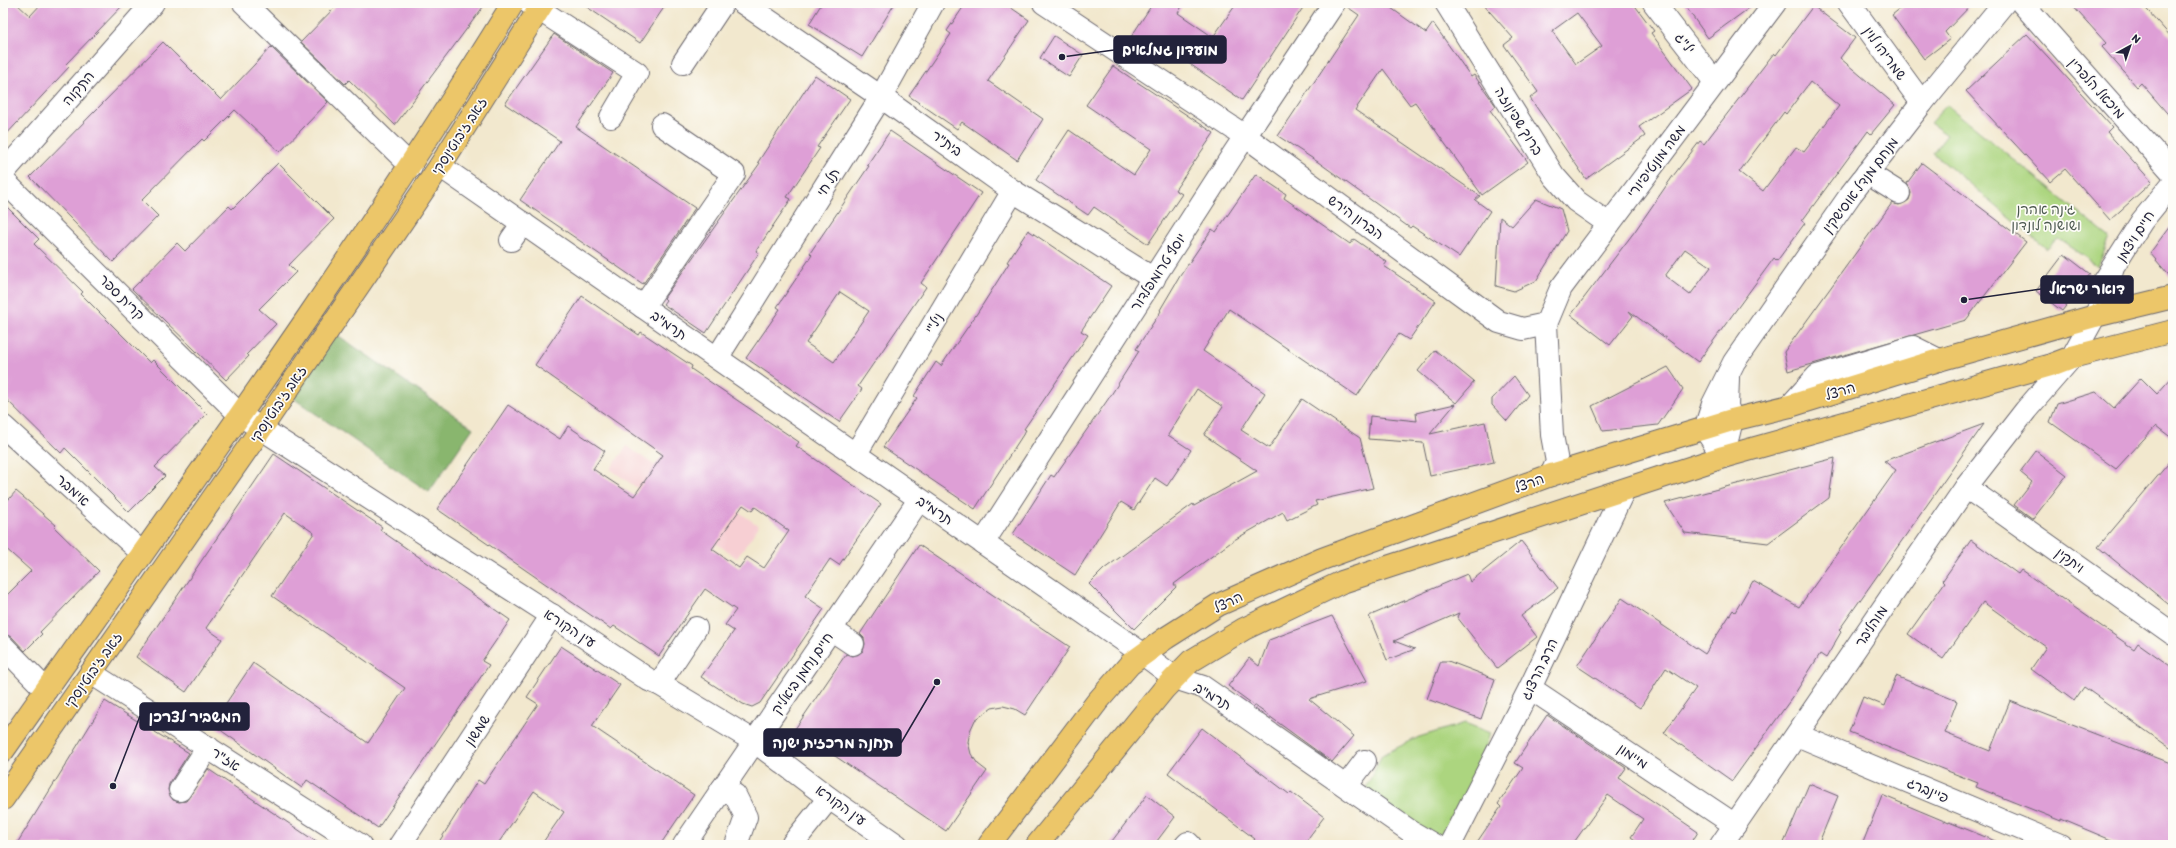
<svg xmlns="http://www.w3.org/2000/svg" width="2176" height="848" viewBox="0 0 2176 848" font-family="Itim,'Playpen Sans Hebrew',sans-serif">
	<rect width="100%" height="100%" fill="#fdfcf7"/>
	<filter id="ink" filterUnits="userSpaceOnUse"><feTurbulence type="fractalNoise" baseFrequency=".025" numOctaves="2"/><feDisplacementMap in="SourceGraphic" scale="8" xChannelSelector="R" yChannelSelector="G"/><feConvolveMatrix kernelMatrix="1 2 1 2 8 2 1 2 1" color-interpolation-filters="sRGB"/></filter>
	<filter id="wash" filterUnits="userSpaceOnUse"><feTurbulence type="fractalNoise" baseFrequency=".012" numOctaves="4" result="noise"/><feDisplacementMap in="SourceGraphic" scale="16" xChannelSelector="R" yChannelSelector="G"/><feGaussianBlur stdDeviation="0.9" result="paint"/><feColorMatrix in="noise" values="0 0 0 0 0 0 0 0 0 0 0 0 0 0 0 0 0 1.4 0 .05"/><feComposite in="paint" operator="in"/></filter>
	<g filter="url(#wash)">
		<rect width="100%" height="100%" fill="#f2e8ce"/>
		<path fill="#f7cfd3" d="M627,446l33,23 5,-8 94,65 -22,32 -127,-89z"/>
		<g fill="#acd57f" stroke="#677c5d">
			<path d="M1947,105l163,133 -12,28 -40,-27 -11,10 -114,-96 14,-18 -17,-12z"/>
			<path d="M1465,723l25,10 -12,40 -38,70 -75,-53 17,-35 37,-18z"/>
		</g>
		<path fill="#89b66e" stroke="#566c54" d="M336,334l137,94 -44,64 -139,-96z"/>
		<g id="blocks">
			<g fill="#de9fd6" fill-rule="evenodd">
				<path d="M3,3h13l14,13 12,-13h83l-59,61 3,3 -66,71z"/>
				<path d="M339,3h147l-91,122 -46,-45 -4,4 -44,-42z"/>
				<path d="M581,3h86l-27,40z"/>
				<path d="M822,3h73l-33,54 -53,-33z"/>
				<path d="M966,3h38l25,17 -41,61 55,38 -26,41 -55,-38 -5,7 -48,-33 42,-62 -4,-3z"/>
				<path d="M1153,3h31l-6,10 35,24 24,-34h69l-64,97 -68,-47 -6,9 -37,-25z"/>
				<path d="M1346,3h38l42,30 7,-10 38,54 3,-2 15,21 7,10 -6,4 38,52 -46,33 -67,-93 -5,3 -27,-36 -28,41 125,86 -5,4 15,11 -31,46 -47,-31 -2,2 -92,-66 -40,-26 81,-121 -13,-9z"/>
				<path d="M1482,3h151l21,28 -3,2 41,56 -53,38 6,9 -59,43 -56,-81 8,-6 -34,-47 9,-7zM1577,13l25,33 -26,18 -24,-33z"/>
				<path d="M1683,3h73l-48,35z"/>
				<path d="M1907,3h66l-28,29 5,7 -26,20 -32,-44z"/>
				<path d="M2070,3h71l32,36v81l-32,-37 -4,4 -35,-40 4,-4z"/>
				<path d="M1813,6l42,32 -15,20 55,47 -24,29 -3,-3 -66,90 3,2 -28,38 -3,-3 -76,104 -69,-51 4,5 -23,29 -39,-30 64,-84 38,-55 27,-35 4,3 70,-91 2,2zM1810,82l29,24 -35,46 -8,-5 -33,44 -24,-19 45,-60 2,2zM1685,249l26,18 -21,28 -25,-19z"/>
				<path d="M554,34l59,39 -37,54 119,81 -52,76 -123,-84 40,-59 -55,-37z"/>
				<path d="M2027,34l85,93 -5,5 45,50 -42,38 -45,-51 -15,13 -84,-91z"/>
				<path d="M1054,36l29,19 -14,22 -29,-19z"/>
				<path d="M163,42l58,58 50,-53 57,55 -48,50 -45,-42 -31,31 -2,-2 -60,61 16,16 -45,46 -83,-85z"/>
				<path d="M1113,66l101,67 -39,57 7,4 -34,50 -54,-37 -6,8 -52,-35 33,-50 65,45 17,-26 -65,-44z"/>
				<path d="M815,75l35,24 -33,48 3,1 -33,49 4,2 -35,52 3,2 -53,80 -43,-29 3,-4 -2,-2 96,-135 -2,-1z"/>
				<path d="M890,131l91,62 -60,90 5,4 -68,99 4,3 -23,33 -93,-64 34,-49 -3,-2 35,-52 -2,-2 59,-87 -2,-1zM840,292l29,19 -35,51 -28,-19z"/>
				<path d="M278,163l56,56 -45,46 7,7 -37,37 17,15 -29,30 2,2 -23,24 -94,-91 45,-46 8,8 44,-45 3,3z"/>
				<path d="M1922,163l104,79 -60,78 -178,51 -4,-19 108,-149 7,2 10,-5 2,-7 -4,-10z"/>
				<path d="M1256,174l30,20 -2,4 66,46 4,-5 33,23 -3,4 52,35 -27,39 -10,-6 -42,62 -128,-87 -26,42 62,42 -24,37 28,18 33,-49 58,39 13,50 -58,13 2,4 -30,15 -4,-8 -49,28 -60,44 2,3 -42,42 -45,-45 15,-15 89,-65 1,2 63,-35 -53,-36 19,-28 -26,-18 -29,46 23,15 -24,36 -12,-8 -21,32 -13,-8 -46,73 -62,-41 38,-59 3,2 57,-82 28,-44 -3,-2 25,-38 -1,-1 20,-34 32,-47 4,3z"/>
				<path d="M1536,199l25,10 6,22 -31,50 -22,10 -18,-5 4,-69 12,9z"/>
				<path d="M3,203l36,36 -5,5 49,48 -2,2 69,69 3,-3 54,54 -52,53 10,9 -36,36 -64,-64 -4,5 -58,-57z"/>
				<path d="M2173,222v58l-23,-27z"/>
				<path d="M1028,230l83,56 -30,45 7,4 -64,94 2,1 -51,79 -92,-62 34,-49 -3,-2 22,-34 5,4 37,-54 31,-49 -2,-1z"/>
				<path d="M2064,254l26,20 -28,37 -26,-20z"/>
				<path d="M582,296l57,39 2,-3 51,34 -1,3 108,73 -3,4 85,58 -42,61 -9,-6 -25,37 19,13 -64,94 -8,4 -9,-3 -42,-27 33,-46 -9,-6 11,-15 -31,-21 -46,67 -45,-30 -3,3 -174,-120 71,-104 52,34 8,-13 37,25 -12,18 41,27 29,-41 -128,-90zM743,505l9,6 3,-4 34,24 -25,37 -17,-11 -8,11 -27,-19z"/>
				<path d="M1435,350l39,32 -18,21 -38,-32z"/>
				<path d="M1668,367l15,22 -25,36 -55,6 -11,-25z"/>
				<path d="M1514,376l14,19 -21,26 -15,-16v-6z"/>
				<path d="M2173,376v63l-17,-13 -40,43 -66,-47 7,-18 39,-12 18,16 27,-30 16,16z"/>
				<path d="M1455,404l-25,30 55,-12 9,40 -64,14 -7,-33 -55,-4 2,-23 47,5 -1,-8z"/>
				<path d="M1984,424l-145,206 2,2 -15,26 -6,-4 -26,41 -62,86 -68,-48 32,-45 -30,-20 -26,40 -63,-42 45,-68 83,56 28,-44 2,2 18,-31 46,26 97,-137 -12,-9z"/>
				<path d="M2036,451l31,24 -34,44 -19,-14 18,-23 -12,-10z"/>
				<path d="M274,454l108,73 -2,3 130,90 -28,41 7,4 -111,163 -71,-48 -5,8 -90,-64 41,-61 115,80 37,-55 -133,-92 42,-63 -29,-20 -79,115 16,11 -36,53 -50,-35z"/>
				<path d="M1835,458l-6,40 -61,45 -83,-10 -20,-30z"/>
				<path d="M2173,458v150l-75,-61z"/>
				<path d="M16,491l40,34 -2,2 45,44 -59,61 2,2 -17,17 -13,-14 -9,-3v-35l28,-28 -28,-25v-40z"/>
				<path d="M1971,540l47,34 3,-4 113,79 4,-6 35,25v82l-89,-63 -10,14 -43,-32 15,-22 -63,-45 -40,57 -35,-25 37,-52 -2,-2z"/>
				<path d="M1521,541l37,47 -37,28 16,21 -40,31 -40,-51 2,-4 -65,28 21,8 -28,11 -18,-44 98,-42 3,8z"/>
				<path d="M919,545l151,102 -45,68 -10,-6 -12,-3 -11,2 -17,12 -5,11 -2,11 3,12 7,10 9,7 -41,60 -151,-102 51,-75 7,2 10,-5 2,-7 -1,-6 -4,-4z"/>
				<path d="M1332,616l35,65 -58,18 45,37 -22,26 -104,-76 21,-28 10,8 10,-26z"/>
				<path d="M561,646l59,39 -28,41 102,69 -34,50h-119l23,-33 -30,-21 -37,54h-60l41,-65 6,4 54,-80 -11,-7z"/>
				<path d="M1441,661h7l47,18 -14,40 -54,-20z"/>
				<path d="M1896,676l61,25 -12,32 45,18 20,-50 163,63v81h-50l-62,-26v2l-85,-34 2,-4 -129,-51 14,-35 22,9z"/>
				<path d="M105,701l84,52 -20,31 -1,6 5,10 6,2 7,-1 22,-32 113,76h-305z"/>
				<path d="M1547,715l79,53 -7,10 79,54 -8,13h-48l-11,-8 12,-18 -35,-24 -36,50h-97l26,-38 -3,-3 25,-36 -8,-5z"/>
				<path d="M1202,728l87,66 2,-2 33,25 -21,28h-53l5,-6 -87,-66z"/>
				<path d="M1809,784l29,12 -20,49h-35z"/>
				<path d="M1147,795l28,22 -21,28h-45z"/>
				<path d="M1882,795l67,28v-1l56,23h-143z"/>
			</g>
		</g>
	</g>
	<g filter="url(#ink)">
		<use href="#blocks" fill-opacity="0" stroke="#6b676e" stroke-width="1"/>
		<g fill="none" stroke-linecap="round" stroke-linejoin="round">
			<defs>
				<g id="minor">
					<path d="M244,3l167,163"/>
					<path d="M529,3l108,70 -26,44"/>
					<path d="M743,3l138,94 132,94 141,88"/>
					<path d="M1044,3l201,133 254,186 24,7 23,-5"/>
					<path d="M1446,3l108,173 22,25 33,23"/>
					<path d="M1654,3l61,79"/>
					<path d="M1849,3l73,100"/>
					<path d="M2022,3l151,170"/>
					<path d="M683,63l40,-60"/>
					<path d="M440,166l703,488 32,24 28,9 207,144 24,14"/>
					<path d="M3,173l150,-170"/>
					<path d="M1867,173l32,20"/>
					<path d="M3,180l237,235 319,205 90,60 10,4 95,57 75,57 68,47"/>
					<path d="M511,240l12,-17"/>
					<path d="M2103,282l39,-61 31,-38"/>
					<path d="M643,307l91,-133 -72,-49"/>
					<path d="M717,358l164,-261 52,-94"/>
					<path d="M1790,406l27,-30 96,-29 26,13"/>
					<path d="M3,426l139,127"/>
					<path d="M855,455l158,-264"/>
					<path d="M1723,457l-18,-28 8,-25 21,-42 117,-168 71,-91 82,-100"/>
					<path d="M1723,457l9,-37 -5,-14 1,-28"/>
					<path d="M1551,475l6,-13 -5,-27 -6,-111 15,-36 214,-285"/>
					<path d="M1966,487l207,147"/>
					<path d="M983,543l251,-390 100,-150"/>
					<path d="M832,630l21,14"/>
					<path d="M3,646l43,44"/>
					<path d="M91,673l269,172"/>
					<path d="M659,684l37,-56"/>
					<path d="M1530,688l205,137"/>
					<path d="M1797,735l263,110"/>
					<path d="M1346,786l19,-25"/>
					<path d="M722,789l13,6 11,22 -10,28"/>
					<path d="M180,790l28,-43"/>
					<path d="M400,845l152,-230"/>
					<path d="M684,845l235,-345"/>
					<path d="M796,845l-3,-2 36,-45"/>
					<path d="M1186,845l2,-2 2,2"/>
					<path d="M1450,845l80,-157 94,-198"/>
					<path d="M1721,845l245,-358 60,-77 46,-53 32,-58 8,-29"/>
				</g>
				<g id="major">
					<path d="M3,751c174,-247 352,-491 510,-748"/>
					<path d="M3,799l258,-370 179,-263 103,-163"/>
					<path d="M989,845l108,-143 33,-38 36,-26 52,-33 104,-46 229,-84 181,-55 58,-14 149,-46 156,-44 78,-19"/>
					<path d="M1037,845l127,-156 27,-28 53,-32 98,-47 381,-125 328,-92 21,-8 101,-26"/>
				</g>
			</defs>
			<use href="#minor" stroke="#6b676e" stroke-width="24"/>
			<use href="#major" stroke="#6b676e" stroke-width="24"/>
			<use href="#minor" stroke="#fff" stroke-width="22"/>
			<use href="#major" stroke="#ecc669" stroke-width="22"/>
		</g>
	</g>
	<g text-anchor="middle" stroke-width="3.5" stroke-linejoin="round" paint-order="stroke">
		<g font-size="14" fill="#22223b" stroke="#fdfcf7">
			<text transform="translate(1685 43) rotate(52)" y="5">יל"ג</text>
			<text transform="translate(1885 53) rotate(54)" y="5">שמריהו לוין</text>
			<text transform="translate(78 88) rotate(-49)" y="5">התקוה</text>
			<text transform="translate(2097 88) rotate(48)" y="5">מיכאל הלפרין</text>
			<text transform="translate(1519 121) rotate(58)" y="5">ברוך שפינוזה</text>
			<text transform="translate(459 136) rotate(-57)" y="5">זאב ז'בוטינסקי</text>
			<text transform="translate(947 143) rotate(36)" y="5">בית"ר</text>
			<text transform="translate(1656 161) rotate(-53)" y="5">משה מונטיפיורי</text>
			<text transform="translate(828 182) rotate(-58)" y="5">תל חי</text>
			<text transform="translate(1860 185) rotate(-53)" y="5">מנחם מנדל אוסישקין</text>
			<text transform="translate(1356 217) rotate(36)" y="5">הברון הירש</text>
			<text transform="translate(2135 236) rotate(-57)" y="5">חיים ויצמן</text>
			<text transform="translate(1158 272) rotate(-57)" y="5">יוסף טרומפלדור</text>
			<text transform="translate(122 297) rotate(45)" y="5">קרית ספר</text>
			<text transform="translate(934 323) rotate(-59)" y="5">ניל"י</text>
			<text transform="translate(669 325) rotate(35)" y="5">תרמ"ב</text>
			<text transform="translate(1840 391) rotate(-17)" y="5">הרצל</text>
			<text transform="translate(278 404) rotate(-56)" y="5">זאב ז'בוטינסקי</text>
			<text transform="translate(1529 483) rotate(-20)" y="5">הרצל</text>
			<text transform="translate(73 490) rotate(42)" y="5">אימבר</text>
			<text transform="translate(935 510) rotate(34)" y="5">תרמ"ב</text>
			<text transform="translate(2070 560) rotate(36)" y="5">ויתקין</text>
			<text transform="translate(1228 602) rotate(-26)" y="5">הרצל</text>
			<text transform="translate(1871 626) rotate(-56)" y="5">מוהליבר</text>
			<text transform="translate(570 628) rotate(33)" y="5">עין הקורא</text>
			<text transform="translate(1539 669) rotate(-64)" y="5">הרב הרצוג</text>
			<text transform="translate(93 670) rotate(-55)" y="5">זאב ז'בוטינסקי</text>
			<text transform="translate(802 673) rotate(-55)" y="5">חיים נחמן ביאליק</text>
			<text transform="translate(1213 696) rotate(30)" y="5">תרמ"ב</text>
			<text transform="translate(477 730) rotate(-56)" y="5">שמשון</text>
			<text transform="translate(1633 756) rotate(34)" y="5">מיימון</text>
			<text transform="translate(226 759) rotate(33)" y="5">אז"ר</text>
			<text transform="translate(1928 790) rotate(23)" y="5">פיינברג</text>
			<text transform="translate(841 805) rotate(36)" y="5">עין הקורא</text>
		</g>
		<g font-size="14" fill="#4b584f" stroke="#fdfcf7">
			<text x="2046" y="214">גינה אהרן<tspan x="2046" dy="16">ושושנה לונדון</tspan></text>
		</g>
	</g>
	<path fill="none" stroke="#22223b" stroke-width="1.5" d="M1062 57L1114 50M1964 300L2041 289M113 786L140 716M937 682L901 743"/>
	<g fill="#22223b" stroke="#fdfcf7" stroke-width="1.5">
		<circle cx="1062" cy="57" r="4"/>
		<circle cx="1964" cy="300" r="4"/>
		<circle cx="113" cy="786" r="4"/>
		<circle cx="937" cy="682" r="4"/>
	</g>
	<g fill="#22223b" stroke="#22223b" stroke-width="1.5">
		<rect x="1114" y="36" width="112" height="27" rx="4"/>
		<rect x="2041" y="276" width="92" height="27" rx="4"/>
		<rect x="140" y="703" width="109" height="27" rx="4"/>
		<rect x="764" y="729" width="137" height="27" rx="4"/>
	</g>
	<g font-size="15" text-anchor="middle" font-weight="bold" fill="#fff">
		<text x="1170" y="55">מועדון גמלאים</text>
		<text x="2087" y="294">דואר ישראל</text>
		<text x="195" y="722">המשביר לצרכן</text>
		<text x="833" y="748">תחנה מרכזית ישנה</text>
	</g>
	<rect width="2176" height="848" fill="none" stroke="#fdfcf7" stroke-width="16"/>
	<g transform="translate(2130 46) rotate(40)" stroke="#fdfcf7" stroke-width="3" paint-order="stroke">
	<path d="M0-3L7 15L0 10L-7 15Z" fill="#22223b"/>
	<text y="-6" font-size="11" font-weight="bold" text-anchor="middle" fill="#22223b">N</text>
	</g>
</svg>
